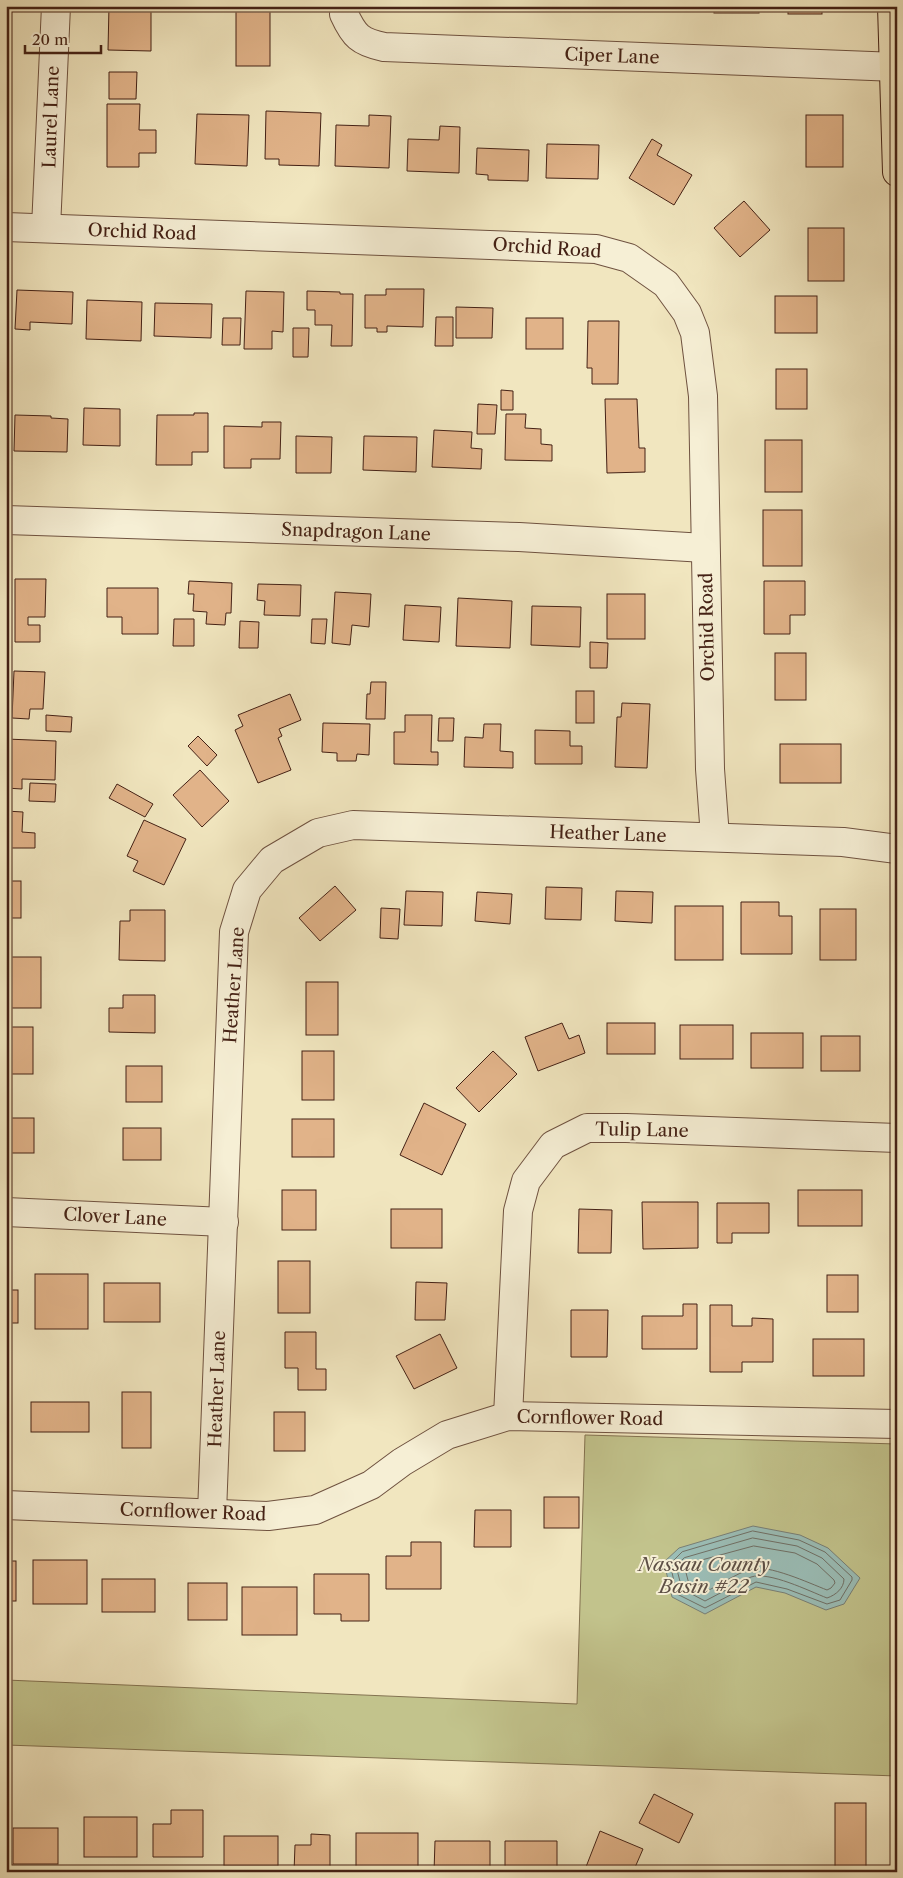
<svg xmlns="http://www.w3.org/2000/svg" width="903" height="1878" viewBox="0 0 903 1878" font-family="'Libre Caslon Text',serif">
	<rect width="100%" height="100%" fill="#f1e6bf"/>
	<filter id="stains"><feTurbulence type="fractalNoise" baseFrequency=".004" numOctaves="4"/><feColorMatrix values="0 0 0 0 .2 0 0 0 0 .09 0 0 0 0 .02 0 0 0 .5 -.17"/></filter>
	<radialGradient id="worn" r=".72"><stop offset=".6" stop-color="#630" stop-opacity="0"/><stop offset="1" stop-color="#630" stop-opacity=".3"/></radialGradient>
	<path fill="#c2c38c" stroke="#837250" d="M585,1435l312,9v332l-891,-31v-65l571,24z"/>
	<path fill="#9bbeb7" stroke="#787f76" d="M753,1526l47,9 28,13 32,30 -16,26 -18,6 -41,-17 -29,-6 -51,27 -33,-17 -8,-35 15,-14z"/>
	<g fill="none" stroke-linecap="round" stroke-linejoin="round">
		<g stroke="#707066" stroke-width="1">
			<path d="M753,1531l46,9 26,12 27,25v3l-12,20 -13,4 -40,-15 -31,-7 -51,26 -28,-14 -7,-30 12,-12z"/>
			<path d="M753,1538l44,8 25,12 22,21c0,9 -8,16 -17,19 -18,-7 -58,-27 -76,-21l-46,24 -23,-12 -6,-23 8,-8z"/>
			<path d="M754,1546l41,7 22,11 17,16 1,3 -4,5 -4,2c-18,-7 -59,-26 -76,-21 -16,5 -31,16 -46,23l-16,-8 -4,-15 3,-5z"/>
		</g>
	</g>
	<g fill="#e1b389" stroke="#442115">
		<path d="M109,6h42v45l-43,-1z"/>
		<rect x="236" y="6" width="34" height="60"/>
		<path d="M557,6h57l-23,1v2h-15v-2z"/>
		<rect x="635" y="6" width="53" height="5"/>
		<rect x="714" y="6" width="45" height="7"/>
		<rect x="788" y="6" width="34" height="8"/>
		<path d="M109,72h28l-1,27h-27z"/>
		<path d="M107,104h33l-1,26h17v23h-17v14h-32z"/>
		<path d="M266,111l55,2 -2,53 -40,-1v-6h-14z"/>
		<path d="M197,114l52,1 -2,51 -52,-2z"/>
		<path d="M369,115l22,1 -2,52 -54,-2 1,-41 33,1z"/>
		<rect x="806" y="115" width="37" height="52"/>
		<path d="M440,126l20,1 -1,46 -52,-2 1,-32 31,1z"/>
		<path d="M652,139l10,6 -5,10 35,20 -18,30 -45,-27z"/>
		<path d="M547,144l52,1 -1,34 -52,-1z"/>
		<path d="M477,148l52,2 -1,31 -40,-1v-5l-12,-1z"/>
		<path d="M744,201l26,29 -30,27 -26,-29z"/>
		<rect x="808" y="228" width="36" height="53"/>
		<path d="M386,289h38l-1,38 -36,-1v6h-10v-4h-12v-33h21z"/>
		<path d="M17,290l56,2 -1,32 -42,-2v8l-15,-1z"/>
		<path d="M246,291l38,1 -1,40 -11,-1v18h-28z"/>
		<path d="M307,291l33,1v2h13l-1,52h-21l1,-21h-17v-15h-8z"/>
		<rect x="775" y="296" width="42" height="37"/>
		<path d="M87,300l55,2 -1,39 -55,-2z"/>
		<path d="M155,303l57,1 -1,34 -57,-2z"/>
		<path d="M456,307l37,1 -1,30h-36z"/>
		<path d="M436,317h17v29h-18z"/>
		<path d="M223,318h18l-1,27h-18z"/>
		<rect x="526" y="318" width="37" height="31"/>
		<path d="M588,321h31l-1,63h-26v-16h-5z"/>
		<path d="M293,328h16l-1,29h-15z"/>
		<rect x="776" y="369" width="31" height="40"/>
		<path d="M501,390l12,1v19h-12z"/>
		<path d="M605,399h32l2,49h6v24l-38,1z"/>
		<path d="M478,404l19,1 -2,29h-18z"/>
		<path d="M84,408l36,1v37l-37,-1z"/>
		<path d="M194,413h14v39h-16v13h-36l1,-50h37z"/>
		<path d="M506,414h20l-1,14 16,1v15l11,1v16l-47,-1z"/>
		<path d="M15,415l36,1v2l17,1 -1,33 -53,-1z"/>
		<path d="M262,422h19l-1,37h-29v9h-27v-42l38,1z"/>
		<path d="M434,430l38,2 -1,16 11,1 -1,20 -49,-2z"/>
		<path d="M296,436l36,1 -1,36h-35z"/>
		<path d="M364,436l53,1 -1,35 -53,-2z"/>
		<rect x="765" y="440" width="37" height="52"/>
		<rect x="763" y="510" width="39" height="56"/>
		<path d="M15,579h31l-1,38h-17v8h12v17h-25z"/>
		<path d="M189,581l43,2 -1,30h-5l-1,12 -19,-1 1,-12 -14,-1 1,-17h-6z"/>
		<path d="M764,581h41v34h-15v19h-26z"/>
		<path d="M258,584l43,1 -1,31 -36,-1 1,-14 -8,-1z"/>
		<path d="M107,588h51v46h-36v-17h-15z"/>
		<path d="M335,592l36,2 -2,33 -17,-2 -2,20 -18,-2z"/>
		<rect x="607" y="594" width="38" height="45"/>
		<path d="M458,598l54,3 -2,47 -54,-2z"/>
		<path d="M405,605l36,2 -2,35 -36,-2z"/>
		<path d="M532,606l49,1 -1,40 -49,-2z"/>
		<path d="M174,619h20v27h-21z"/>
		<path d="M312,619h15l-2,25 -14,-1z"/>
		<path d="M240,621l19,1 -1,26h-19z"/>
		<path d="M590,642l18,1 -1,25h-17z"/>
		<rect x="775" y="653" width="31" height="47"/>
		<path d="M14,671l31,1 -2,37h-13l-1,10 -17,-1z"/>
		<path d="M371,682h15l-1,37h-19l1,-25h3z"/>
		<rect x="576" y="691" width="18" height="32"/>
		<path d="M290,694l11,26 -22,9 3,7 -4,2 13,32 -33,13 -23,-53 8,-4 -5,-11z"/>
		<path d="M622,703l28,1 -3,64 -32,-1 2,-50h4z"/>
		<path d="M46,715l26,2 -1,15 -25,-1z"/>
		<path d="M405,715h27l-1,37h7v13l-44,-1v-32h11z"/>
		<path d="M439,718h15l-1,23h-15z"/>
		<path d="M323,723l47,1 -1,31 -12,-1 -1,7h-19v-8l-15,-1z"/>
		<path d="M484,724h17l-1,27 13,1v16l-49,-1 1,-30 18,1z"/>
		<path d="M535,730l35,1v15h12v18h-47z"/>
		<path d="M198,736l19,19 -10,11 -19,-20z"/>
		<path d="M6,739l50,2 -1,39 -33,-1v10l-16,-1z"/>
		<rect x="780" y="744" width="61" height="39"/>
		<path d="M200,770l29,31 -27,26 -29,-32z"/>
		<path d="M30,783l26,1 -1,18 -26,-1z"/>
		<path d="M117,784l36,20 -8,13 -36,-19z"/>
		<path d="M6,811l17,1 -1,20 13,1v15h-29z"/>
		<path d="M144,820l42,19 -22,46 -31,-14 5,-10 -11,-5z"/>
		<rect x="6" y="881" width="15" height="37"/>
		<path d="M335,886l21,24 -36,31 -21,-23z"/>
		<path d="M546,887l36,1 -1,32 -36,-1z"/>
		<path d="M406,891l37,1 -1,34 -38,-1z"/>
		<path d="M616,891l37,1 -1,31 -37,-2z"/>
		<path d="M477,892l35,2 -2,30 -35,-3z"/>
		<path d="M741,902h38v14h13v38h-51z"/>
		<rect x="675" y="906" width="48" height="54"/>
		<path d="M381,908l19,1 -2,30 -18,-1z"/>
		<rect x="820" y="909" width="36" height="51"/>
		<path d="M130,910h35v51l-46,-1 1,-39h10z"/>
		<rect x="6" y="957" width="35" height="51"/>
		<rect x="306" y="982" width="32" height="53"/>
		<path d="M123,995h32v38l-46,-1v-24h14z"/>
		<path d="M562,1023l7,16 10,-4 6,18 -47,18 -13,-34z"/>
		<rect x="607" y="1023" width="48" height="31"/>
		<rect x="680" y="1025" width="53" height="34"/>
		<rect x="6" y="1027" width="27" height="47"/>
		<rect x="751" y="1033" width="52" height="35"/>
		<rect x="821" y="1036" width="39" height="35"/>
		<rect x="302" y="1051" width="32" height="49"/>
		<path d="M493,1051l24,23 -38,38 -23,-24z"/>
		<rect x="126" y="1066" width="36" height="36"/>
		<path d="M424,1103l42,21 -24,51 -42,-20z"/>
		<rect x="6" y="1118" width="28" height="35"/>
		<rect x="292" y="1119" width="42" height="38"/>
		<rect x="123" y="1128" width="38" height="32"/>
		<rect x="282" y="1190" width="34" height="40"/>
		<rect x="798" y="1190" width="64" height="36"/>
		<path d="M642,1202h56v46l-55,1z"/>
		<path d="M717,1203h52v30h-37v10h-15z"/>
		<rect x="391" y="1209" width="51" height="39"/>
		<path d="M579,1209l33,1 -1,43h-33z"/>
		<rect x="278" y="1261" width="32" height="52"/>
		<rect x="35" y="1274" width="53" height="55"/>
		<rect x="827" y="1275" width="31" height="37"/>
		<path d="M416,1282l31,1 -2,37h-30z"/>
		<rect x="104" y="1283" width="56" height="39"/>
		<rect x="6" y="1290" width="12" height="33"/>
		<path d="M683,1304h14v45h-55v-33h41z"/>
		<path d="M710,1305h22v21h20v-8l21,1v43h-31v10h-32z"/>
		<path d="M571,1310h37l-1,47h-36z"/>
		<path d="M285,1332h31v37h10v21h-28v-22h-13z"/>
		<path d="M440,1334l17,34 -43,21 -18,-33z"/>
		<rect x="813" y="1339" width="51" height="37"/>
		<rect x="122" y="1392" width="29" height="56"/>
		<rect x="31" y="1402" width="58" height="30"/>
		<rect x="274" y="1412" width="31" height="39"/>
		<rect x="544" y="1497" width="35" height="31"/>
		<path d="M475,1510h36v37h-37z"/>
		<path d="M411,1542h30v47h-55v-33h25z"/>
		<rect x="33" y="1560" width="54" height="44"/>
		<rect x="6" y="1561" width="10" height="40"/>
		<path d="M314,1574h55v47h-28v-7h-27z"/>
		<rect x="102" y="1579" width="53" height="33"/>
		<rect x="188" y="1583" width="39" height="37"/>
		<rect x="242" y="1587" width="55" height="48"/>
		<path d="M654,1794l39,20 -14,29 -40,-20z"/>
		<rect x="835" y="1803" width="31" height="65"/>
		<path d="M171,1810h32v47h-50v-33h18z"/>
		<rect x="84" y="1817" width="53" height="40"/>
		<rect x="13" y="1828" width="45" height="36"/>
		<path d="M600,1831l43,18 -10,23h-49z"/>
		<rect x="356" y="1833" width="62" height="39"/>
		<path d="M311,1834l19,1v37h-36l1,-27h16z"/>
		<rect x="224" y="1836" width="54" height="30"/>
		<path d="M435,1841h55v31h-56z"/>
		<path d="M505,1841h52v30l-52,-1z"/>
	</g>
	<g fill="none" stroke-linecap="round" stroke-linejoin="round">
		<defs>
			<g id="minor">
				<path d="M344,14c10,22 16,28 40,33l513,20"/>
				<path d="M6,227l590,22 33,9 37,26 21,29 8,20 8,63 7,373 5,68"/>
				<path d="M46,228l10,-222"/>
				<path d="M6,520l513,17 186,11"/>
				<path d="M6,1212l218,10"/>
				<path d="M508,1416l10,-205 8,-30 27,-36 34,-17h39l271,10"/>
				<path d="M6,1505l262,11 47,-6 56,-25 31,-23 45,-27 61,-19 389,8"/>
				<path d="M212,1513l22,-581 13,-42 25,-30 46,-27 35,-8 490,17 54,7"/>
			</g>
			<path id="major" d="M892,6l5,166"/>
		</defs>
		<use href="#minor" stroke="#6f5240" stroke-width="30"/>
		<use href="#major" stroke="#442115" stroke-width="30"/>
		<use href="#minor" stroke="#f6efd5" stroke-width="28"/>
		<use href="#major" stroke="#f1e6bf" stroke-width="28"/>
	</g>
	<g text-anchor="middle" stroke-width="4" stroke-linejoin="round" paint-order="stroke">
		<g font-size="18" fill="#442115" stroke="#f6efd5">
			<text transform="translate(612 56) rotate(2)" y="6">Ciper Lane</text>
			<text transform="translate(51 117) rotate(-88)" y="6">Laurel Lane</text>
			<text transform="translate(142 232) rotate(2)" y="6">Orchid Road</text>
			<text transform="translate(547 248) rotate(4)" y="6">Orchid Road</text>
			<text transform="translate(356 532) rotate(2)" y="6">Snapdragon Lane</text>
			<text transform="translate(707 627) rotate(-91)" y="6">Orchid Road</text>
			<text transform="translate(608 834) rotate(2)" y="6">Heather Lane</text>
			<text transform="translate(234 985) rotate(-86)" y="6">Heather Lane</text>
			<text transform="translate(642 1130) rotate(1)" y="6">Tulip Lane</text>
			<text transform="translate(115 1217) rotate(3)" y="6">Clover Lane</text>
			<text transform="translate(217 1389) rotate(-88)" y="6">Heather Lane</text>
			<text transform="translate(590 1418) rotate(1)" y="6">Cornflower Road</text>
			<text transform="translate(193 1512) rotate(2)" y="6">Cornflower Road</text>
		</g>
		<g font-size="19" font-style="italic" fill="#5e5046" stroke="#f6efd5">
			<text x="704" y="1571">Nassau County<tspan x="704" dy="22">Basin #22</tspan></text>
		</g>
	</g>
	<rect width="903" height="1878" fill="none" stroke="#f1e6bf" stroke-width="25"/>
	<rect x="8" y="8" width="888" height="1863" fill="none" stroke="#442115" stroke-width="2.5"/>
	<rect x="12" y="12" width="878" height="1853" fill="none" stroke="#442115"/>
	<path d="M25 45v8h76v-8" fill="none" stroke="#442115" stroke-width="2.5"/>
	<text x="32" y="45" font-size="15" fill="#442115" stroke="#f6efd5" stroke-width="4" paint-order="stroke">20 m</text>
	<rect width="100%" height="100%" filter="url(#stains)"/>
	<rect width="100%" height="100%" fill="url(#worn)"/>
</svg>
